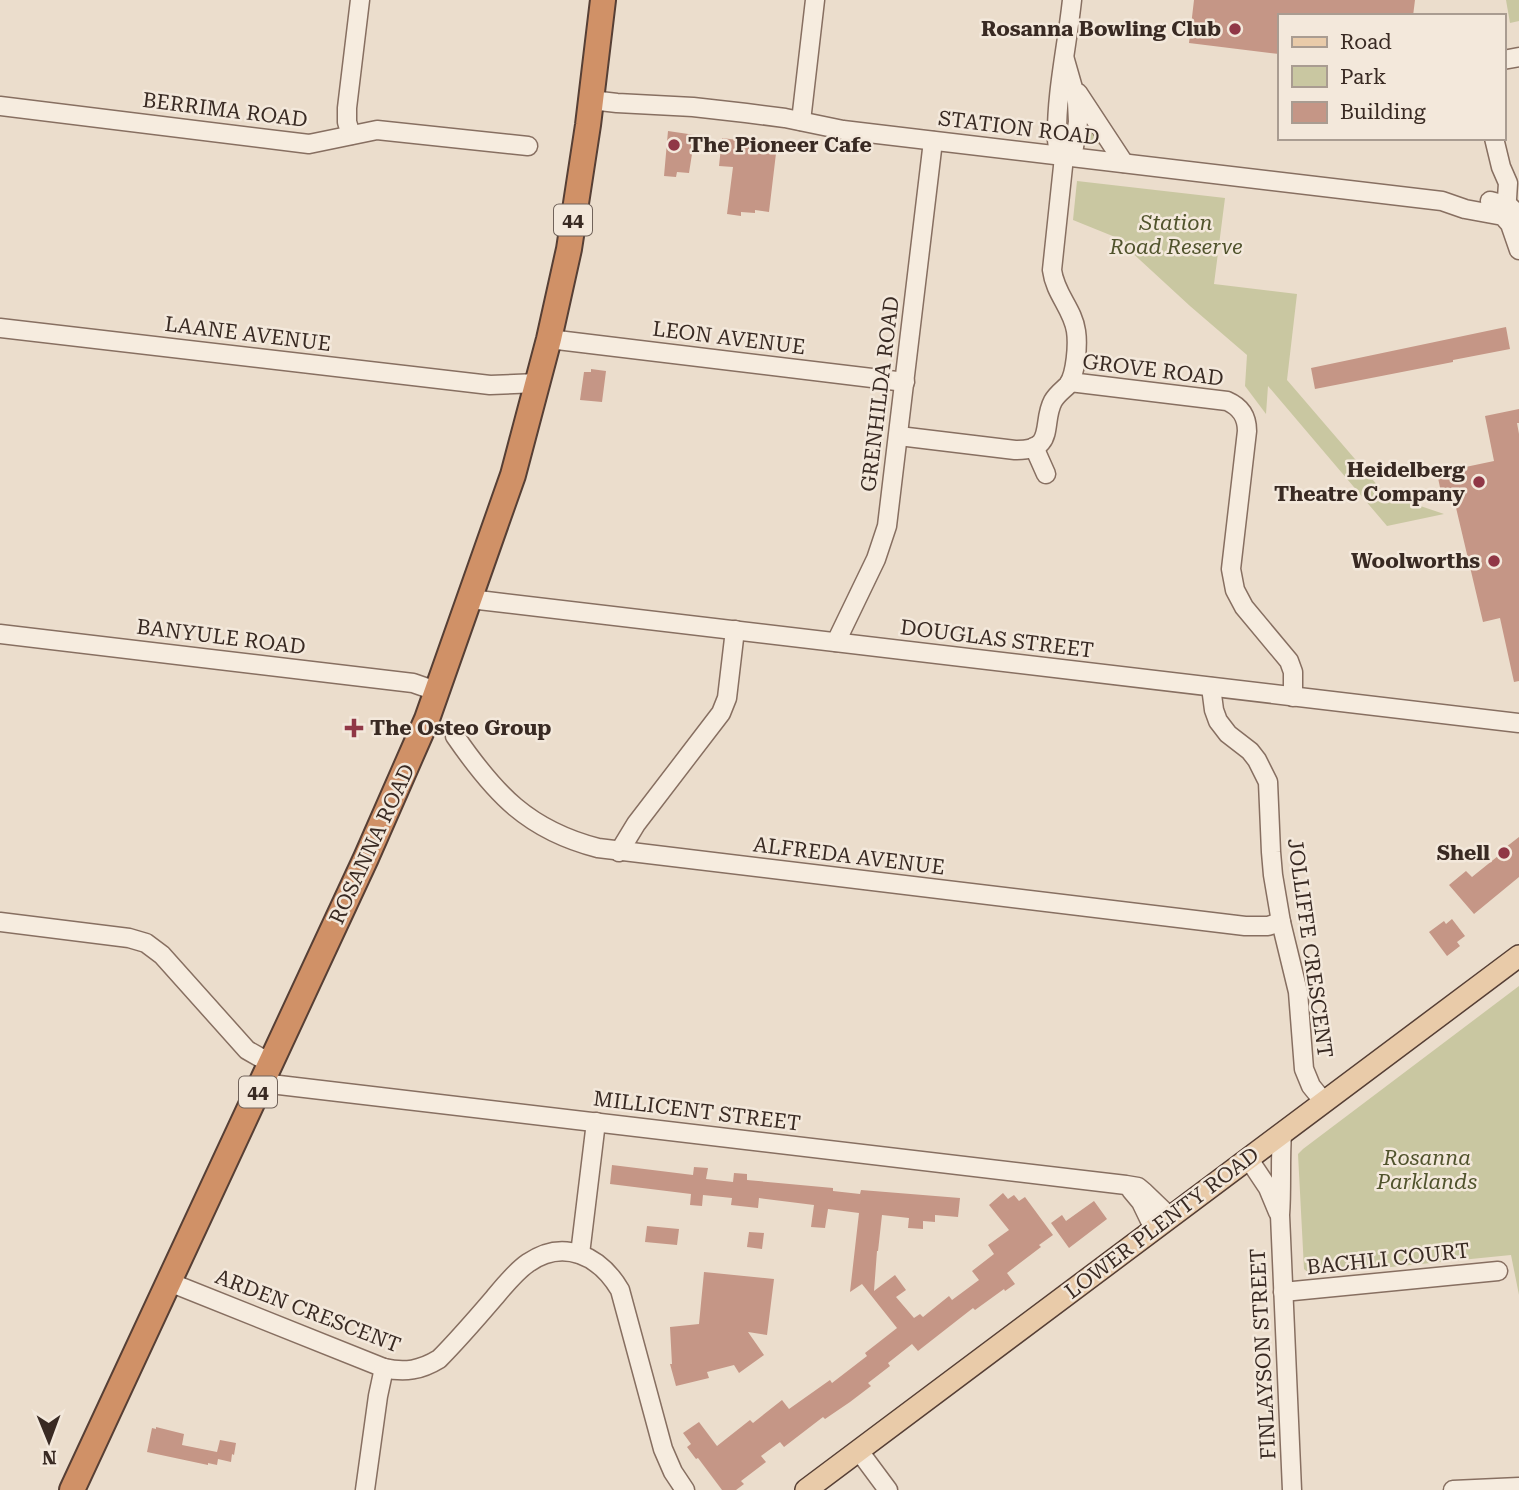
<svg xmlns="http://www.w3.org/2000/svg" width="1519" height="1490" viewBox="0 0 1519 1490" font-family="'Roboto Serif',serif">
	<rect width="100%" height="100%" fill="#ebddcc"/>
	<g fill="#c9c7a1">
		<path d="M1506,0h13v21l-9,2z"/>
		<path d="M1086,117l18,28 -21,-3z"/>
		<path d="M1077,181l148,17 -11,86 83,10 -10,86 98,114 59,20 -57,12 -119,-140 -2,28 -21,-28 2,-31 -57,-49 -75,-69 -42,-17z"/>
		<path d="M1519,986v309l-8,-40 -200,20 -7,-6 -6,-115 5,-5z"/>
	</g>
	<g fill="#c59686">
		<path d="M1194,0h221l-2,16h-134v38l-90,-11z"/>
		<path d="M668,131l27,4 -6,38 -12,-1 -1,5 -12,-1z"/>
		<path d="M722,138l55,7 -8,67 -14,-2v3l-14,-1v4l-14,-2 6,-47 -14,-1z"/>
		<path d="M1506,327l4,22 -57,11v2l-138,27 -4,-21z"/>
		<path d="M591,369l15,2 -4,31 -22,-2 4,-28h7z"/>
		<path d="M1519,409v14h-2l2,11v247l-5,1 -14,-64 -17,4 -30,-127 -11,2 -5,-24 57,-12 -9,-45z"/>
		<path d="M1519,837v40l-45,37 -25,-29 17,-14 6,6 26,-21 -1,-2z"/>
		<path d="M1452,919l13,17 -8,6 3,4 -13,10 -18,-24 15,-11 2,3z"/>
		<path d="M612,1165l81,10 1,-8 14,1 -2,11 27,3 1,-9 13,1v6l86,8v3l27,3 1,-4 99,8 -2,19 -23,-2v7l-12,-1v8l-15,-1 1,-10 -27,-3 -4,36h-1l-3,40 21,-16 11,15 -10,7 18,21 6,-4 3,3 26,-21 3,4 27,-20 -7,-9 22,-17 -6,-9 21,-15 -20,-25 14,-12 5,6 6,-4 5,6 6,-4 28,38 -14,10 2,2 -34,26 8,11 -10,7 -1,-2 -29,21 -2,-2 -55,43 -6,-7 -24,19 2,3 -22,17 3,3 -21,16 -25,17 -2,-2 -39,30 -4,-5 -19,14 5,6 -25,19 3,3 -8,6h-14l-24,-32 -2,1 -9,-12 4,-3 -8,-11 16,-11 18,24 33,-26 3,3 29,-23 7,9 41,-29 2,3 35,-27 -2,-3 32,-25 -35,-44 -12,8 9,-79 -31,-4 -3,19 -14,-1 3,-22 -55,-7 -1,10 -27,-3 1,-7 -29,-3 -1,11 -12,-1 1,-11 -81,-10z"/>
		<path d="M1094,1201l13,18 -38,29 -18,-25 11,-8 4,6z"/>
		<path d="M647,1226l32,3 -2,16 -32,-3z"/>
		<path d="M749,1232l15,1 -2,16 -15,-2z"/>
		<path d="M704,1272l70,7 -7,56 -19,-3 16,23 -25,18 -5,-8 -27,7 2,6 -33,8 -6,-22h2l-2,-37 29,-3z"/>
		<path d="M156,1427l28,7 -2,11 35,7 3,-12 16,3 -2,12 -2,-1 -1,8 -13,-3 -1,6 -9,-2v2l-61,-13 5,-24 4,1z"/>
	</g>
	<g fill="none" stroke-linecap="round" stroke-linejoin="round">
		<defs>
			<g id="minor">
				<path d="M1503,60l16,-3"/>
				<path d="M1078,93l46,70"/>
				<path d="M591,100l26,3 76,4 53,6 39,5 58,12 599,71 23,8 38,7 7,8 9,26"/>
				<path d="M0,106l309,38 68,-14 151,16"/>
				<path d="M801,121l14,-121"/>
				<path d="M351,135l-4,-13v-14l13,-108"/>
				<path d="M1494,138l7,29 7,16 -1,16 -8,10 -1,4"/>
				<path d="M1064,157l10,-10 4,-25 -1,-20 -12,-42"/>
				<path d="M1490,201l19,5 10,9"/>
				<path d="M0,328l490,57 48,-2"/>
				<path d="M549,339l356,43"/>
				<path d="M1070,382l157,19c14,6 20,16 20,30l-16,138 4,21 9,17 45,54 4,11v25"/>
				<path d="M899,436l116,14c42,1 26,-27 38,-49 4,-7 10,-11 15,-16 8,-11 10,-41 8,-54 -3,-22 -21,-37 -24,-61l12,-113 -6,-9 -1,-8c-1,-47 10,-93 15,-140"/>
				<path d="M1034,447l12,27"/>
				<path d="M470,599l1049,124"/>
				<path d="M0,634l413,49 23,8"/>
				<path d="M836,642l40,-83 11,-33 46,-385"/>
				<path d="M1211,687l3,23 4,11 10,13 22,17 7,9 11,22 3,70 2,23 8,47 17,70 6,77 7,17 13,16"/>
				<path d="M455,736c40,58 73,94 143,112l647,78h23l13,-4"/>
				<path d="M619,852l17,-28 85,-111 6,-15 8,-68"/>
				<path d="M0,922l129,16 17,5 16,12 85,95 23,13"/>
				<path d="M262,1083l864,102 12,2 6,5 26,25"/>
				<path d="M1282,1133c-2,28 0,55 -2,82l12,275"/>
				<path d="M1248,1158l20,30 10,24"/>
				<path d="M1131,1190l10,12 13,27"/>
				<path d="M580,1254l16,-132"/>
				<path d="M169,1282l215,86c21,5 37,2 55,-9 19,-19 37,-40 55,-61 10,-12 21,-26 34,-35 36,-25 72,-7 92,27l43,159 10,23 12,18"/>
				<path d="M1283,1292l215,-21"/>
				<path d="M859,1451l29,39"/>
				<path d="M365,1490l13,-94 6,-28"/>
				<path d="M1453,1490l66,-3"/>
			</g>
			<path id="major" d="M806,1490l713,-534"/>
			<path id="highway" d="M72,1490l294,-632 61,-139 86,-244 36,-136 20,-90 19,-124 15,-125"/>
		</defs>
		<use href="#minor" stroke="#876f61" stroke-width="21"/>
		<use href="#major" stroke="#563f35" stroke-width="24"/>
		<use href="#highway" stroke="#563f35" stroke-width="28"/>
		<use href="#minor" stroke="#f6ecdf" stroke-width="18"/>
		<use href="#major" stroke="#e9cba9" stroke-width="21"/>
		<use href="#highway" stroke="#d09167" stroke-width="24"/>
	</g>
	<g fill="#903746" stroke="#f3e8db" stroke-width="2.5">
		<circle cx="1235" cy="29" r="7"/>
		<circle cx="674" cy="145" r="7"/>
		<circle cx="1479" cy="482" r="7"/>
		<circle cx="1494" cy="561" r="7"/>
		<path d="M350.5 717.5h7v7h7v7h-7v7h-7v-7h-7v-7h7z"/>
		<circle cx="1504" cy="853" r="7"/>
	</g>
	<g text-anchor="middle" stroke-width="5" stroke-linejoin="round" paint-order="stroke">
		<g fill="#f3e8db" stroke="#71635a" stroke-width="2">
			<rect x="554" y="204.5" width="38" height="31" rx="5"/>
			<rect x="239" y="1076.5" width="38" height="31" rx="5"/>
		</g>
		<g font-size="19" font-weight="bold" fill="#392a23">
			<text x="573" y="227">44</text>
			<text x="258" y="1099">44</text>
		</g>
		<g font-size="21" font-weight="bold" fill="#392a23" stroke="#f3e8db" text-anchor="end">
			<text x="1221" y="36">Rosanna Bowling Club</text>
			<text x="688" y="152" text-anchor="start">The Pioneer Cafe</text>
			<text x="1465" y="477">Heidelberg<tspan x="1465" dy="24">Theatre Company</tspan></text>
			<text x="1480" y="568">Woolworths</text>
			<text x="370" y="735" text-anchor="start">The Osteo Group</text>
			<text x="1490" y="860">Shell</text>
		</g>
		<g font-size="21" fill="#392a23" stroke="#f3e8db">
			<text transform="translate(225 110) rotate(7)" y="7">BERRIMA ROAD</text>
			<text transform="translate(1019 128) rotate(7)" y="7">STATION ROAD</text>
			<text transform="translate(248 334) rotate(7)" y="7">LAANE AVENUE</text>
			<text transform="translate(729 338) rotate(7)" y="7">LEON AVENUE</text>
			<text transform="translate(1153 370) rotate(7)" y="7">GROVE ROAD</text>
			<text transform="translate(880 394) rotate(-83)" y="7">GRENHILDA ROAD</text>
			<text transform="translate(221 637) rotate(7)" y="7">BANYULE ROAD</text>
			<text transform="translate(997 639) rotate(7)" y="7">DOUGLAS STREET</text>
			<text transform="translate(372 844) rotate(-65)" y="7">ROSANNA ROAD</text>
			<text transform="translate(849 856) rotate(7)" y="7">ALFREDA AVENUE</text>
			<text transform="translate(1310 948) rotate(82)" y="7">JOLLIFFE CRESCENT</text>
			<text transform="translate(697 1111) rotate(7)" y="7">MILLICENT STREET</text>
			<text transform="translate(1162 1223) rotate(-37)" y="7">LOWER PLENTY ROAD</text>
			<text transform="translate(1388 1259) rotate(-6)" y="7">BACHLI COURT</text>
			<text transform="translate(308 1311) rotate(21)" y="7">ARDEN CRESCENT</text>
			<text transform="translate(1263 1354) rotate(-93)" y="7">FINLAYSON STREET</text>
		</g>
		<g font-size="21" font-style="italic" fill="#50532c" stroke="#f3e8db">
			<text x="1176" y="230">Station<tspan x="1176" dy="24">Road Reserve</tspan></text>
			<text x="1427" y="1165">Rosanna<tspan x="1427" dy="24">Parklands</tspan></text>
		</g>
	</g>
	<rect x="1278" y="14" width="228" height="126" fill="#f3e8db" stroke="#a99c91" stroke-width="2"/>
	<rect x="1292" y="37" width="35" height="10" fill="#e9cba9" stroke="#a99c91" stroke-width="2"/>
	<text x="1340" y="49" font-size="21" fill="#392a23">Road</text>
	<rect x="1292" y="66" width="35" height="21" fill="#c9c7a1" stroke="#a99c91" stroke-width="2"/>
	<text x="1340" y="84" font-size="21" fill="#392a23">Park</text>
	<rect x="1292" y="102" width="35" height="21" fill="#c59686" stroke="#a99c91" stroke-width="2"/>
	<text x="1340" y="119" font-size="21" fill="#392a23">Building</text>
	<g transform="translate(49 1441) rotate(179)" stroke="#f3e8db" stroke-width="5" paint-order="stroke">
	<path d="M0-5L12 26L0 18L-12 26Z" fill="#392a23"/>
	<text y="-10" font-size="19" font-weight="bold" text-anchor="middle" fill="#392a23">N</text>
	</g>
</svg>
